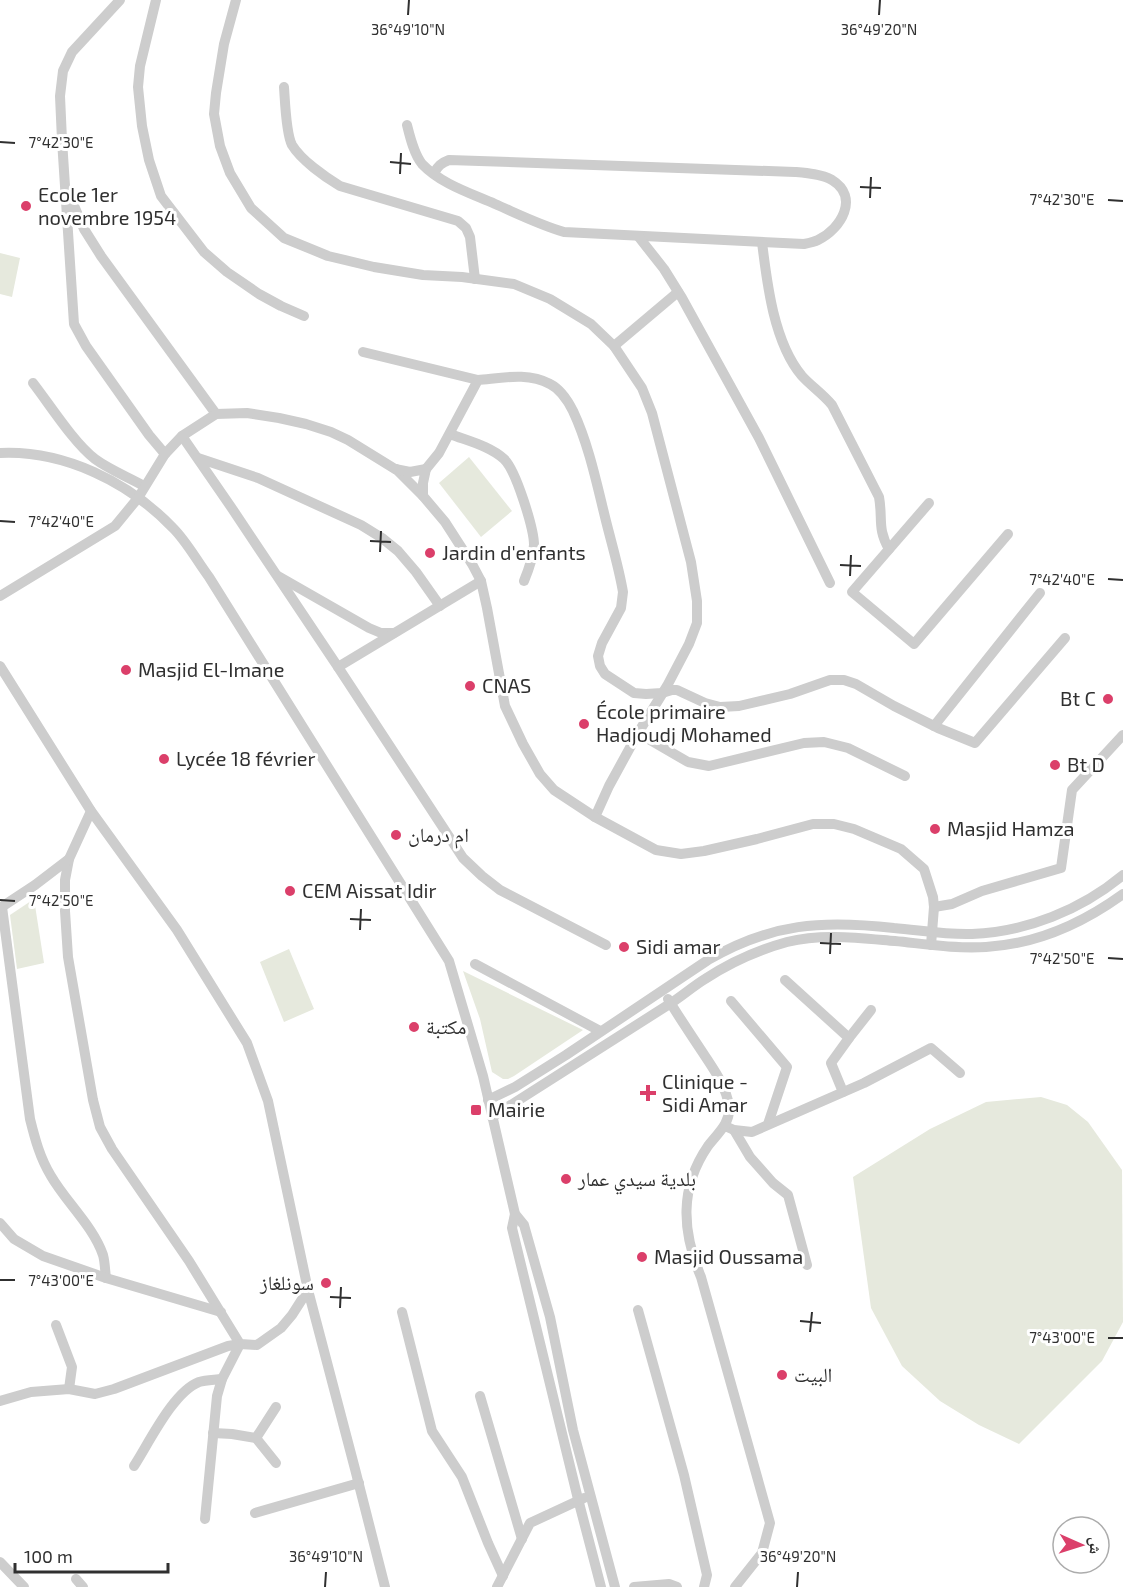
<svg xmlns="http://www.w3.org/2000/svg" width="1123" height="1587" viewBox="0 0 1123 1587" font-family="'Exo 2','Noto Naskh Arabic',sans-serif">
	<rect width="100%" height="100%" fill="#fff"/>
	<g fill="#e6e9dd">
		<path d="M0,253l20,5 -8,39 -12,-3z"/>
		<path d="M469,457l43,54 -31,26 -42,-54z"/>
		<path d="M34,899l10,64 -27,6 -7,-54z"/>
		<path d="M289,949l25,60 -30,13 -24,-60z"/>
		<path d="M463,971l120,59 -69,46 -6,3h-5l-11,-7 -12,-53z"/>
		<path d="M1041,1097l26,8 21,17 34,48 1,152 -21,39 -83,83 -40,-19 -39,-24 -38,-35 -31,-58 -18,-131 77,-48 56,-27z"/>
	</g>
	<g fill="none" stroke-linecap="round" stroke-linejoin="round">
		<g stroke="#cdcdcd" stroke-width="10">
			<path d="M120,0l-48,52 -9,19 -3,25 2,44 12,184 12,22 63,89 16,19"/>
			<path d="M156,0l-16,66 -2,21 4,39 7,34 12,36 43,56 23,20 32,22 22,12 23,10"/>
			<path d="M236,0l-12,44 -8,49 -2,21 6,32 10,27 21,35 33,30 44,18 46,11 49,8 39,2 52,7 36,15 41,25 23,22 28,42 10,25 39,149 6,39v22l-8,21 -22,42 -29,47 -29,53 -14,31 61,33 25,4 23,-3 53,-12 56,-15h21l20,5 47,20 23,20 9,28 1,10 -3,38"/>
			<path d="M284,87c1,14 2,47 8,58 9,15 33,32 48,41l118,35 8,7 4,9 5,42"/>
			<path d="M407,125c3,12 7,29 15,39 19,20 48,29 73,40 23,10 45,21 69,28l240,12c5,-1 10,-2 14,-4 23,-11 42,-43 14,-60 -11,-6 -25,-7 -37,-8l-346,-12c-8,3 -11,6 -15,13"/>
			<path d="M69,194l15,35 17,27 115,158"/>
			<path d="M638,236l26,33 18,29 77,140 71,145"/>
			<path d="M762,242c5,42 12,101 40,134 9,10 21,18 30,29l47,92c4,21 -2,32 10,52"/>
			<path d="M614,346l64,-54"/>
			<path d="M363,352l115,28"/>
			<path d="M33,383c17,22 41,60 62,76 15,11 33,18 49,27"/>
			<path d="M450,434c18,7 40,12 54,25 12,11 30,70 30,86 -1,13 -5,24 -10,36"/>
			<path d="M182,436l49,71 107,160 125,191 19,18 18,14 106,55"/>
			<path d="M0,453c64,-3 129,29 173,75 14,14 24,33 36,49l240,384 34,115 32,138 9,11 26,92 23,113 42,157"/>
			<path d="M198,458l60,20 103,47 21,13 16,13 18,21 24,34"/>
			<path d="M396,469l27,27 22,26 27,42 9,17 6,27 18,98 18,38 17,30 14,16 41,27"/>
			<path d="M426,469l13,-16 39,-73c24,-2 50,-8 72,4 10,5 18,17 23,27 16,34 24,74 33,110 6,24 13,47 17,71l-2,16 -19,35 -4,13 2,10 5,8 29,19 12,1 16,-1 10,-3h5l28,13 15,4 19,-1 51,-12 40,-14h14l12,4 38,22 44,22 37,15 90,-105"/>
			<path d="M929,503l-77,89 62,52 94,-110"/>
			<path d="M278,576l91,52 12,5h13"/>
			<path d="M0,596l115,-70 23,-28 27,-44 17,-18 34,-22 31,-1 32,5 27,6 25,8 17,8 47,29 15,3 16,-3 -3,14v13"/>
			<path d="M0,666l91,145 86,119 70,113 21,58 40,189 47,179 30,118"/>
			<path d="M338,667l143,-86"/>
			<path d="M934,726l106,-133"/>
			<path d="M638,733l50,29 21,4 95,-23 20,-1 24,6 57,28"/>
			<path d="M91,811l-22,48 -4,21v31l3,46 25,143 7,27 12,22 77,112 51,83 17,1 24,-17 11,-13 16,-25"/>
			<path d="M2,907l28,212c5,20 10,39 21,57 15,26 42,50 52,79 2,7 2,16 3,23"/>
			<path d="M934,907l18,-3 30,-13 79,-23 11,-78 51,-55"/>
			<path d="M0,908l35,-23 34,-26"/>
			<path d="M475,964l125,67"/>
			<path d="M785,980l64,58 -18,25 12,29"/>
			<path d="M668,999c11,18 23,36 35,54 11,17 23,33 26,53 2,17 -12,28 -21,40 -29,42 -26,86 -7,131l69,246 -8,30 -27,34"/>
			<path d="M731,1001l56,66 -19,57"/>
			<path d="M849,1038l22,-28"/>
			<path d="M488,1100l27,-13 51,-32 142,-95c64,-37 114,-40 186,-32 25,2 52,7 78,6 54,-2 109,-24 151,-59"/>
			<path d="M492,1117c59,-37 117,-75 176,-112 13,-8 24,-18 37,-26 26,-17 53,-29 82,-37 35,-9 73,-4 108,-1 30,3 61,8 91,6 50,-3 97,-24 137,-53"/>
			<path d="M725,1126l9,4 18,2 112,-49 67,-35 29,25"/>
			<path d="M734,1130l16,27 23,26 15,12 19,70"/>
			<path d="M515,1214l-3,14 66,271 23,88"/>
			<path d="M0,1223l14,16 29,17 63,22 115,34"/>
			<path d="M638,1310l46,165 23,100 -3,12"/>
			<path d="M402,1312l30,119 30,46 26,66 15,33"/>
			<path d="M56,1325l16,42 -3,22"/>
			<path d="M480,1396l42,143"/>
			<path d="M0,1401l31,-9 38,-3 26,5 19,-5 114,-43 12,-2"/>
			<path d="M213,1433l19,1 24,4 20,25"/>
			<path d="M256,1438l20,-31"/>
			<path d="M134,1466c15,-23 39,-74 65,-84 7,-2 16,-2 23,-3"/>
			<path d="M255,1513l104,-30"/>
			<path d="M205,1519l12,-123 5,-17 18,-35"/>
			<path d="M0,1562l24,25"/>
			<path d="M76,1579l7,8"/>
			<path d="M497,1587l33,-64 54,-25"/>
			<path d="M634,1587l35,-3 8,3"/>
		</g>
	</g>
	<path fill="none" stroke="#303030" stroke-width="2" d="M408,15l1,-15M879,15l1,-15M0,142l15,1M390,162l21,2M400,174l1,-21M860,187l21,1M870,198l1,-21M1108,200l15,1M0,521l15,1M370,541l21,1M380,552l1,-21M840,565l21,1M850,576l1,-21M1108,579l15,1M0,900l15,1M350,919l21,1M360,930l1,-21M820,943l21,1M830,954l1,-21M1108,958l15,1M0,1280h15M330,1297l21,1M340,1308l1,-21M800,1321l21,2M810,1332l2,-20M1108,1338h15M325,1587l1,-15M797,1587l1,-15"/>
	<g fill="#db3f6a" stroke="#fff" stroke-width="2">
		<circle cx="26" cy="206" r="6"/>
		<circle cx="430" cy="553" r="6"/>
		<circle cx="126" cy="670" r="6"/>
		<circle cx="470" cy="686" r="6"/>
		<circle cx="1108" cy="699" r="6"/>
		<circle cx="584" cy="724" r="6"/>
		<circle cx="164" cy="759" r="6"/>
		<circle cx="1055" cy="765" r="6"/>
		<circle cx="935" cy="829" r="6"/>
		<circle cx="396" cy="835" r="6"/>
		<circle cx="290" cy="891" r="6"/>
		<circle cx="624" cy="947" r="6"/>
		<circle cx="414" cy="1027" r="6"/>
		<path d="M645 1084h6v6h6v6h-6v6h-6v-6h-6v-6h6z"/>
		<rect x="470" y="1104" width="12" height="12" rx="3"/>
		<circle cx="566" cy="1179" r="6"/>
		<circle cx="642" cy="1257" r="6"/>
		<circle cx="326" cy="1283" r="6"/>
		<circle cx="782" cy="1375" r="6"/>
	</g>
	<g text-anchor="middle" stroke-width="6" stroke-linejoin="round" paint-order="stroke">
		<g font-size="20" fill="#303030" stroke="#fff" text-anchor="start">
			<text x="38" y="202">Ecole 1er<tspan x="38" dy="23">novembre 1954</tspan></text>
			<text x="442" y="560">Jardin d'enfants</text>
			<text x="138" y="677">Masjid El-Imane</text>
			<text x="482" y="693">CNAS</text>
			<text x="1096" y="706" text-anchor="end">Bt C</text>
			<text x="596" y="719">École primaire<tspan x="596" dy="23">Hadjoudj Mohamed</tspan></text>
			<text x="176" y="766">Lycée 18 février</text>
			<text x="1067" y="772">Bt D</text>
			<text x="947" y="836">Masjid Hamza</text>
			<text x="408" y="842">ام درمان</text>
			<text x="302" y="898">CEM Aissat Idir</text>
			<text x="636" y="954">Sidi amar</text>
			<text x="426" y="1034">مكتبة</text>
			<text x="662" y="1089">Clinique -<tspan x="662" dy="23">Sidi Amar</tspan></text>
			<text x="488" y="1117">Mairie</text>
			<text x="578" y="1186">بلدية سيدي عمار</text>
			<text x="654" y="1264">Masjid Oussama</text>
			<text x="314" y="1290" text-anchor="end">سونلغاز</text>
			<text x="794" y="1382">البيت</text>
		</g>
	</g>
	<g font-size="15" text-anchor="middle" fill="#303030" stroke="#fff" stroke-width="6" stroke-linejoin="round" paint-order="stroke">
		<text x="408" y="35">36°49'10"N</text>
		<text x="879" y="35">36°49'20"N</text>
		<text x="61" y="148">7°42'30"E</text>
		<text x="1062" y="205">7°42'30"E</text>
		<text x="61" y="527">7°42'40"E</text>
		<text x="1062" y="585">7°42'40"E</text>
		<text x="61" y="906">7°42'50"E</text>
		<text x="1062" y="964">7°42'50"E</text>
		<text x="61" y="1286">7°43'00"E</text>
		<text x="1062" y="1343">7°43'00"E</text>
		<text x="326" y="1562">36°49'10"N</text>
		<text x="798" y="1562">36°49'20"N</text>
	</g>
	<g transform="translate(1081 1545) rotate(93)"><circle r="28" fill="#ffffff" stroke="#acacac" stroke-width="1.5"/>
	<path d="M0-4.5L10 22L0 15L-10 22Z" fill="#db3f6a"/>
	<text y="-9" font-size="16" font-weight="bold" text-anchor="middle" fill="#303030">ش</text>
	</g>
	<path d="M15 1563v9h153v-9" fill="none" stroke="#303030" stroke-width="3"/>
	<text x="24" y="1563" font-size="18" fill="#303030" stroke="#ffffff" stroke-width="4.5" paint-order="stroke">100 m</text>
</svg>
